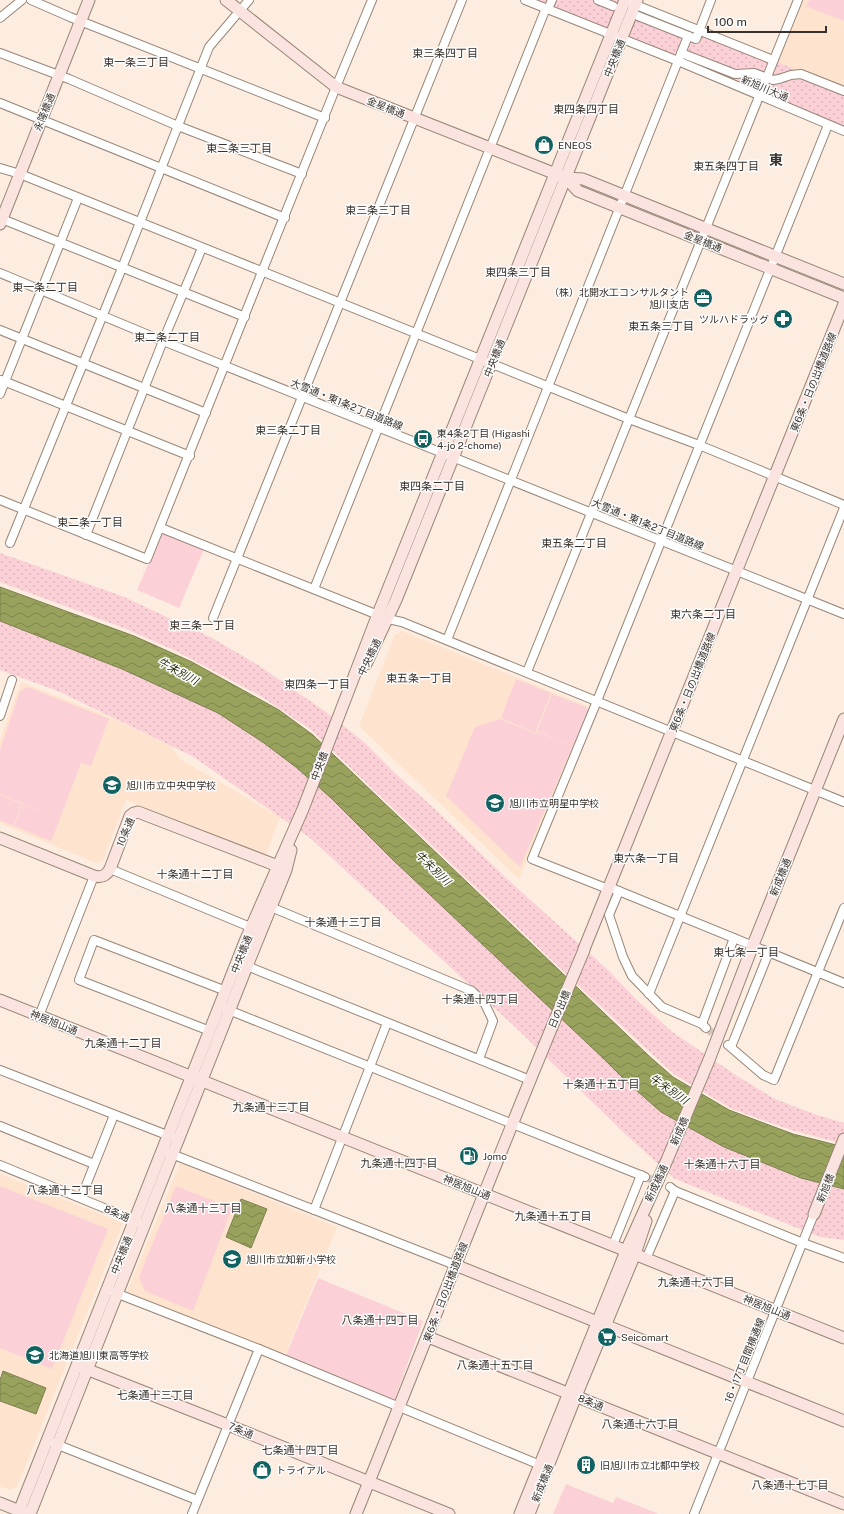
<svg xmlns="http://www.w3.org/2000/svg" width="844" height="1514" viewBox="0 0 844 1514" font-family="'Public Sans','Noto Sans JP',sans-serif">
	<defs>
		<pattern id="grass-dots" width="8" height="8" patternUnits="userSpaceOnUse"><rect width="8" height="8" fill="#fbd1d7"/><path d="M2 2h.1M6 6h.1" fill="none" stroke="#d8b4b9" stroke-width="1.8" stroke-linecap="round"/></pattern>
		<pattern id="water-waves" width="16" height="10" patternUnits="userSpaceOnUse"><rect width="16" height="10" fill="#99a25d"/><path d="M0 5q4-4 8 0t8 0" fill="none" stroke="#7e854d"/></pattern>
	</defs>
	<rect width="100%" height="100%" fill="#fdede0"/>
	<g fill="#fee3ce">
		<path d="M803,0h41v89l-66,-27z"/>
		<path d="M402,631l185,75 2,4 -70,169 -160,-153 36,-91z"/>
		<path d="M21,682l89,35 62,30 8,12 100,58 -14,38 -140,-55 -23,61 -7,2 -96,-40v-83z"/>
		<path d="M180,1163l157,64 -52,128 -158,-63z"/>
		<path d="M0,1174l123,49 -106,264 -7,3 -10,-4z"/>
	</g>
	<g fill="url(#grass-dots)">
		<path d="M526,0h99l219,89v42z"/>
		<path d="M0,553l122,43 90,42 46,27 68,47 38,30 33,33 40,36 69,67 101,91 28,29 36,33 66,45 38,23 42,16 27,8v21l-53,-14 -59,-21 -57,-34 -91,-84 -274,-262 -51,-34 -83,-44 -52,-23 -124,-46z"/>
		<path d="M0,621l122,48 96,44 46,30 33,25 34,30 62,62 211,199 24,24 14,12 57,37 25,15 77,31 43,11v51l-24,-3 -145,-58 -53,-48 -110,-107 -203,-187 -117,-81 -134,-65 -58,-21z"/>
	</g>
	<g fill="#fbd1d7">
		<path d="M809,0h35v21l-38,-15z"/>
		<path d="M162,532l42,17 -25,59 -42,-18z"/>
		<path d="M516,679l35,14 -16,40 -34,-15z"/>
		<path d="M28,687l81,32 -18,47 -10,-3 -21,56 -60,-25v-44l20,-59z"/>
		<path d="M552,694l34,13 2,3 -15,36 -36,-15z"/>
		<path d="M500,719l35,15 2,-2 36,14 -53,121 -74,-71 29,-69z"/>
		<path d="M0,795l22,9 -9,22 -13,-6z"/>
		<path d="M23,804l37,15 -9,22 -37,-15z"/>
		<path d="M0,1186l108,43 -56,140 -52,-21z"/>
		<path d="M176,1186l56,22 -39,103 -48,-20 -6,-14z"/>
		<path d="M318,1278l105,43 -29,80 -108,-46z"/>
		<path d="M566,1484l47,19 3,-6 43,17h-106z"/>
	</g>
	<g fill="url(#water-waves)" stroke="#7c804e">
		<path d="M0,587l134,49 58,26 87,48 34,25 336,321 24,21 56,33 64,24 51,13v42l-43,-11 -77,-31 -63,-35 -33,-29 -24,-24 -211,-199 -62,-62 -34,-30 -33,-25 -46,-30 -96,-44 -122,-48z"/>
		<path d="M241,1199l26,10 -16,39 -25,-11z"/>
		<path d="M3,1371l43,17 -10,26 -36,-13v-21z"/>
	</g>
	<g fill="none" stroke-linecap="round" stroke-linejoin="round">
		<g stroke="#d6c7bc" stroke-width="8" stroke-dasharray="8 4" stroke-linecap="butt">
			<path d="M706,1028l22,17"/>
			<path d="M645,1177l25,10"/>
		</g>
		<defs>
			<g id="street">
				<path d="M31,0l39,17 255,101"/>
				<path d="M525,0l153,61 166,70"/>
				<path d="M598,0l15,6"/>
				<path d="M631,3l142,57"/>
				<path d="M548,9l4,-9"/>
				<path d="M638,16l58,23 15,-39"/>
				<path d="M0,18l22,-18"/>
				<path d="M0,53l69,26 109,47 124,48"/>
				<path d="M681,53l54,21 19,-1 19,7 6,-1 12,-4 10,-1 43,17"/>
				<path d="M0,103l285,115"/>
				<path d="M0,168l20,6 609,245 70,26 145,60"/>
				<path d="M2,219l243,98"/>
				<path d="M0,273l163,68 681,273"/>
				<path d="M0,330l206,83"/>
				<path d="M1,380l189,76"/>
				<path d="M0,394l78,-196"/>
				<path d="M0,500l147,59 189,-472 36,-87"/>
				<path d="M161,528l227,91 14,3 442,180"/>
				<path d="M86,535l77,-194 39,-93"/>
				<path d="M10,543l112,-275 87,-221 40,-47"/>
				<path d="M314,589l232,-581"/>
				<path d="M213,618l249,-618"/>
				<path d="M447,640l241,-604"/>
				<path d="M527,672l271,-672"/>
				<path d="M0,716l12,-36"/>
				<path d="M110,869l145,60"/>
				<path d="M609,887l235,96"/>
				<path d="M608,889l-76,-30 65,-158 231,-576"/>
				<path d="M619,891l-10,24 14,42 9,19 30,31 40,17 4,4"/>
				<path d="M266,905l206,86 13,13 8,17 -14,38"/>
				<path d="M247,966l283,114"/>
				<path d="M649,994l195,-486"/>
				<path d="M226,1009l419,168"/>
				<path d="M39,1016l55,-140"/>
				<path d="M702,1024l32,-86"/>
				<path d="M210,1031l-131,-51 15,-40 132,51"/>
				<path d="M728,1045l35,30 11,5 70,-172"/>
				<path d="M731,1047l38,-95"/>
				<path d="M0,1070l172,67"/>
				<path d="M0,1126l94,38"/>
				<path d="M169,1153l286,112"/>
				<path d="M0,1165l138,57"/>
				<path d="M670,1187l5,4 128,52 41,15"/>
				<path d="M81,1198l33,-83"/>
				<path d="M314,1210l73,-187"/>
				<path d="M613,1245l28,-70"/>
				<path d="M646,1259l29,-68"/>
				<path d="M113,1292l146,57 286,118"/>
				<path d="M53,1443l144,57"/>
				<path d="M192,1514l67,-165"/>
				<path d="M694,1514l120,-300"/>
			</g>
			<g id="secondary">
				<path d="M226,0l110,87 230,91 17,1 261,105"/>
				<path d="M566,178l12,13 266,107"/>
				<path d="M0,224l89,-224"/>
				<path d="M366,664l30,-64 241,-600"/>
				<path d="M0,838l94,38c8,2 12,0 16,-7l20,-53 4,-3 4,-1 145,56"/>
				<path d="M584,949l260,-645"/>
				<path d="M0,1000l844,338"/>
				<path d="M814,1214l30,-75"/>
				<path d="M455,1265l389,156"/>
				<path d="M428,1337l416,167"/>
				<path d="M81,1367l147,58 221,89"/>
				<path d="M0,1503l25,10"/>
				<path d="M18,1514l228,-575 57,-130 75,-195 247,-614"/>
				<path d="M30,1514l217,-548 39,-96 5,-20"/>
				<path d="M356,1514c76,-188 149,-377 228,-564"/>
				<path d="M520,1514l106,-263 41,-91 42,-100 44,-115 91,-226"/>
				<path d="M529,1514l47,-118 59,-142 11,-33"/>
			</g>
		</defs>
		<use href="#street" stroke="#978576" stroke-width="10"/>
		<use href="#secondary" stroke="#978576" stroke-width="13"/>
		<use href="#street" stroke="#fff" stroke-width="8"/>
		<use href="#secondary" stroke="#fbe4df" stroke-width="11"/>
	</g>
	<defs>
		<symbol id="shop-disc" viewBox="-11 -11 22 22"><circle r="9.5" fill="#116261" stroke="#fdfdfd"/><path d="M-5-2.5h2.3a2.7 3.5 0 0 1 5.4 0H5L5.5 6h-11ZM-1.5-2.5h3a1.5 2.3 0 0 0-3 0Z" fill="#fff"/></symbol>
		<symbol id="office-disc" viewBox="-11 -11 22 22"><circle r="9.5" fill="#116261" stroke="#fdfdfd"/><path d="M-6-3h4V-5.5h4V-3h4V5H-6ZM-1-4.5V-3h2v-1.5ZM-6 0V1H6V0Z" fill="#fff"/></symbol>
		<symbol id="pharmacy-disc" viewBox="-11 -11 22 22"><circle r="9.5" fill="#116261" stroke="#fdfdfd"/><path d="M-2-6h4v4h4v4h-4v4h-4v-4h-4v-4h4Z" fill="#fff"/></symbol>
		<symbol id="bus-disc" viewBox="-11 -11 22 22"><circle r="9.5" fill="#116261" stroke="#fdfdfd"/><path d="M-5-6H5V4H4V6H2V4H-2V6H-4V4H-5ZM-3.5-4V0h7V-4ZM-3.5 1.2v1.5H-2V1.2ZM2 1.2v1.5H3.5V1.2Z" fill="#fff"/></symbol>
		<symbol id="school-disc" viewBox="-11 -11 22 22"><circle r="9.5" fill="#116261" stroke="#fdfdfd"/><path d="M0-5L7-2L0 1L-7-2ZM-4 1L0 2.5L4 1V4Q0 6-4 4Z" fill="#fff"/></symbol>
		<symbol id="fuel-disc" viewBox="-11 -11 22 22"><circle r="9.5" fill="#116261" stroke="#fdfdfd"/><path d="M-5.5-6h7V0h2V4h1.3V-2.5L3-4.5l.8-.8L6-3V5H2.5V1h-1V6h-7ZM-4.2-4.7v3.2H.2V-4.7Z" fill="#fff"/></symbol>
		<symbol id="supermarket-disc" viewBox="-11 -11 22 22"><circle r="9.5" fill="#116261" stroke="#fdfdfd"/><path d="M-6-5.5h2.5l.6 2H6L4.5 2H-2.5L-4.4-4H-6ZM-1.5 3.2a1.3 1.3 0 1 0 .1 0ZM3 3.2a1.3 1.3 0 1 0 .1 0Z" fill="#fff"/></symbol>
		<symbol id="building-disc" viewBox="-11 -11 22 22"><circle r="9.5" fill="#116261" stroke="#fdfdfd"/><path d="M-4-6H4V6H1V3H-1V6H-4ZM-2.5-4.3h1.7v1.8h-1.7ZM.8-4.3h1.7v1.8H.8ZM-2.5-1h1.7V.8h-1.7ZM.8-1h1.7V.8H.8Z" fill="#fff"/></symbol>
	</defs>
	<g fill-rule="evenodd">
		<use href="#shop-disc" x="533" y="134" width="22" height="22"/>
		<use href="#office-disc" x="692" y="287" width="22" height="22"/>
		<use href="#pharmacy-disc" x="772" y="308" width="22" height="22"/>
		<use href="#bus-disc" x="412" y="428" width="22" height="22"/>
		<use href="#school-disc" x="101" y="774" width="22" height="22"/>
		<use href="#school-disc" x="484" y="792" width="22" height="22"/>
		<use href="#fuel-disc" x="458" y="1145" width="22" height="22"/>
		<use href="#school-disc" x="221" y="1248" width="22" height="22"/>
		<use href="#supermarket-disc" x="596" y="1326" width="22" height="22"/>
		<use href="#school-disc" x="24" y="1344" width="22" height="22"/>
		<use href="#building-disc" x="575" y="1454" width="22" height="22"/>
		<use href="#shop-disc" x="251" y="1459" width="22" height="22"/>
	</g>
	<g text-anchor="middle" stroke-width="3" stroke-linejoin="round" paint-order="stroke">
		<g font-size="10" fill="#39312b" stroke="#fdfdfd">
			<text transform="translate(614 58) rotate(-68)" y="4">中央橋通</text>
			<text transform="translate(765 88) rotate(23)" y="4">新旭川大通</text>
			<text transform="translate(386 107) rotate(22)" y="4">金星橋通</text>
			<text transform="translate(44 112) rotate(-68)" y="4">永隆橋通</text>
			<text transform="translate(703 241) rotate(22)" y="4">金星橋通</text>
			<text transform="translate(494 358) rotate(-68)" y="4">中央橋通</text>
			<text transform="translate(813 382) rotate(-68)" y="4">東6条・日の出橋道路線</text>
			<text transform="translate(347 404) rotate(22)" y="4">大雪通・東1条2丁目道路線</text>
			<text transform="translate(648 524) rotate(22)" y="4">大雪通・東1条2丁目道路線</text>
			<text transform="translate(369 657) rotate(-64)" y="4">中央橋通</text>
			<text transform="translate(692 682) rotate(-68)" y="4">東6条・日の出橋道路線</text>
			<text transform="translate(319 766) rotate(-69)" y="4">中央橋</text>
			<text transform="translate(125 832) rotate(-67)" y="4">10条通</text>
			<text transform="translate(780 877) rotate(-68)" y="4">新成橋通</text>
			<text transform="translate(241 954) rotate(-68)" y="4">中央橋通</text>
			<text transform="translate(559 1009) rotate(-67)" y="4">日の出橋</text>
			<text transform="translate(54 1022) rotate(22)" y="4">神居旭山通</text>
			<text transform="translate(679 1131) rotate(-67)" y="4">新成橋</text>
			<text transform="translate(656 1183) rotate(-65)" y="4">新成橋通</text>
			<text transform="translate(467 1187) rotate(22)" y="4">神居旭山通</text>
			<text transform="translate(825 1188) rotate(-68)" y="4">新旭橋</text>
			<text transform="translate(117 1213) rotate(23)" y="4">8条通</text>
			<text transform="translate(121 1255) rotate(-68)" y="4">中央橋通</text>
			<text transform="translate(445 1292) rotate(-69)" y="4">東6条・日の出橋道路線</text>
			<text transform="translate(767 1307) rotate(22)" y="4">神居旭山通</text>
			<text transform="translate(744 1360) rotate(-68)" y="4">16・17丁目間横通線</text>
			<text transform="translate(591 1402) rotate(22)" y="4">8条通</text>
			<text transform="translate(241 1430) rotate(23)" y="4">7条通</text>
			<text transform="translate(542 1483) rotate(-68)" y="4">新成橋通</text>
		</g>
		<g font-size="10" fill="#39312b" stroke="#fdfdfd" text-anchor="start">
			<text x="558" y="149">ENEOS</text>
			<text x="689" y="296" text-anchor="end">（株）北開水工コンサルタント<tspan x="689" dy="12">旭川支店</tspan></text>
			<text x="769" y="323" text-anchor="end">ツルハドラッグ</text>
			<text x="437" y="437">東4条2丁目 (Higashi<tspan x="437" dy="12">4-jo 2-chome)</tspan></text>
			<text x="126" y="789">旭川市立中央中学校</text>
			<text x="509" y="807">旭川市立明星中学校</text>
			<text x="483" y="1160">Jomo</text>
			<text x="246" y="1263">旭川市立知新小学校</text>
			<text x="621" y="1341">Seicomart</text>
			<text x="49" y="1359">北海道旭川東高等学校</text>
			<text x="600" y="1469">旧旭川市立北都中学校</text>
			<text x="276" y="1474">トライアル</text>
		</g>
		<g font-size="11" fill="#39312b" stroke="#fdfdfd">
			<text x="445" y="57">東三条四丁目</text>
			<text x="136" y="66">東一条三丁目</text>
			<text x="586" y="113">東四条四丁目</text>
			<text x="239" y="152">東二条三丁目</text>
			<text x="726" y="170">東五条四丁目</text>
			<text x="378" y="214">東三条三丁目</text>
			<text x="518" y="276">東四条三丁目</text>
			<text x="45" y="291">東一条二丁目</text>
			<text x="661" y="330">東五条三丁目</text>
			<text x="167" y="341">東二条二丁目</text>
			<text x="288" y="434">東三条二丁目</text>
			<text x="432" y="490">東四条二丁目</text>
			<text x="90" y="526">東二条一丁目</text>
			<text x="574" y="547">東五条二丁目</text>
			<text x="703" y="618">東六条二丁目</text>
			<text x="202" y="629">東三条一丁目</text>
			<text x="419" y="682">東五条一丁目</text>
			<text x="317" y="688">東四条一丁目</text>
			<text x="646" y="862">東六条一丁目</text>
			<text x="195" y="878">十条通十二丁目</text>
			<text x="343" y="926">十条通十三丁目</text>
			<text x="746" y="956">東七条一丁目</text>
			<text x="480" y="1003">十条通十四丁目</text>
			<text x="123" y="1047">九条通十二丁目</text>
			<text x="601" y="1088">十条通十五丁目</text>
			<text x="271" y="1111">九条通十三丁目</text>
			<text x="399" y="1167">九条通十四丁目</text>
			<text x="722" y="1168">十条通十六丁目</text>
			<text x="65" y="1194">八条通十二丁目</text>
			<text x="203" y="1212">八条通十三丁目</text>
			<text x="553" y="1220">九条通十五丁目</text>
			<text x="696" y="1286">九条通十六丁目</text>
			<text x="380" y="1324">八条通十四丁目</text>
			<text x="495" y="1369">八条通十五丁目</text>
			<text x="155" y="1399">七条通十三丁目</text>
			<text x="640" y="1428">八条通十六丁目</text>
			<text x="300" y="1454">七条通十四丁目</text>
			<text x="790" y="1489">八条通十七丁目</text>
		</g>
		<g font-size="11" font-style="italic" fill="#303314" stroke="#fdfdfd">
			<text transform="translate(178 671) rotate(29)" y="4">牛朱別川</text>
			<text transform="translate(433 868) rotate(44)" y="4">牛朱別川</text>
			<text transform="translate(669 1089) rotate(35)" y="4">牛朱別川</text>
		</g>
		<g font-size="14" font-weight="bold" fill="#39312b" stroke="#fdfdfd">
			<text x="776" y="165">東</text>
		</g>
	</g>
	<path d="M708 26v6h118v-6" fill="none" stroke="#39312b" stroke-width="2"/>
	<text x="714" y="26" font-size="12" fill="#39312b" stroke="#fdfdfd" stroke-width="3" paint-order="stroke">100 m</text>
</svg>
